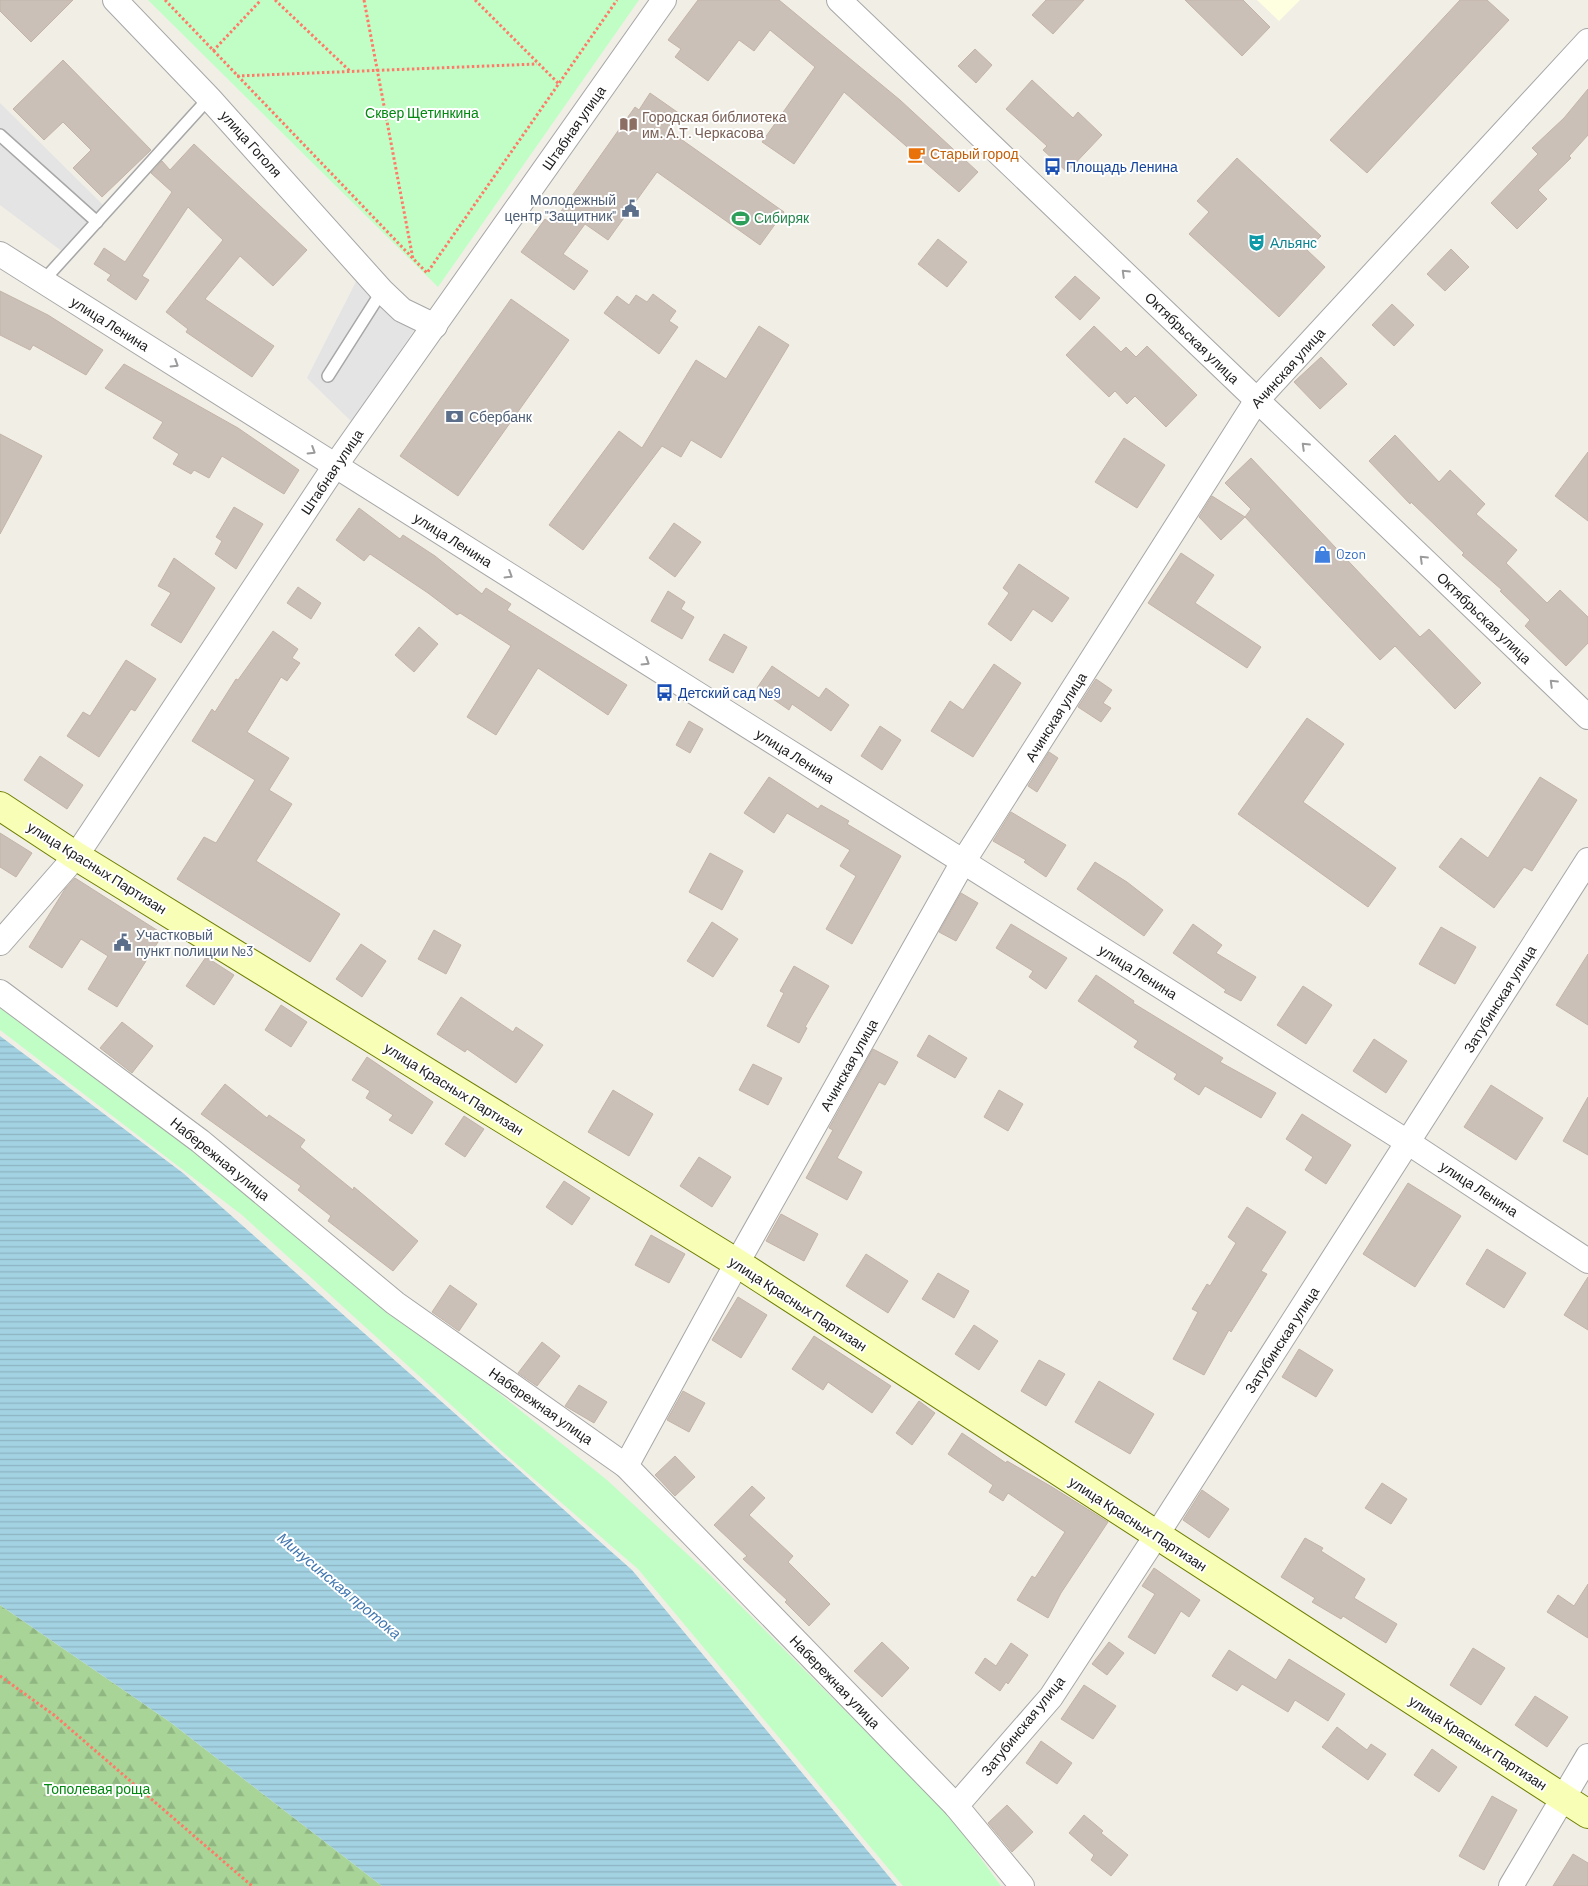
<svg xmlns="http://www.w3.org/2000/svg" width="1588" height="1886" viewBox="0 0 1588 1886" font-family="Barlow,sans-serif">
	<defs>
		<pattern id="forest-firs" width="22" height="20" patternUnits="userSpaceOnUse" patternTransform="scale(1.25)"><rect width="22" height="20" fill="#a8d497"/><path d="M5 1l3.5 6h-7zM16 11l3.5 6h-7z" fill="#90b682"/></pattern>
		<pattern id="water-rules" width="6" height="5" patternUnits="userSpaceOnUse" patternTransform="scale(1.25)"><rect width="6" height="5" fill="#a3d2e2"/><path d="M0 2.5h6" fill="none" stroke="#8cb4c2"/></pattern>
	</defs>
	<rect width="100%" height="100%" fill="#f1eee6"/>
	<path fill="#feffe1" d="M1257,0h43l-21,21z"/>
	<path fill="url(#forest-firs)" d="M0,1605l170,117 212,164h-382z"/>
	<g fill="#c0fec6">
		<path d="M148,0h491l-201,287z"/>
		<path d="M0,1000l348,272 259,208 103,95 240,241 51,70h-98l-265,-317 -134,-116 -262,-238 -242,-185z"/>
	</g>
	<g fill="#e4e4e4">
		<path d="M0,103l108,107 -41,45 -67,-50z"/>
		<path d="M364,266l54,58 -65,99 -46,-45z"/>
	</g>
	<path fill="url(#water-rules)" d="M0,1036l183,137 449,397 265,316h-515l-212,-164 -170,-117z"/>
	<g fill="#cac0b8" stroke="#c4b4a7">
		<path d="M0,0h73l-42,42 -31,-31z"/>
		<path d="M698,0h81l121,100 78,72 -19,20 -115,-100 -50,72 -32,-22 53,-75 -45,-37 -16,21 -15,-11 -31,41 -33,-24 6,-8 -13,-9z"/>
		<path d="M1046,0h38l-31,34 -21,-19z"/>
		<path d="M1185,0h58l27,27 -28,29z"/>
		<path d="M1460,0h27l22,20 -142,153 -37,-33z"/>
		<path d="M975,49l17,16 -16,18 -18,-17z"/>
		<path d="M63,60l88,90 -49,47 -29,-29 18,-18 -28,-28 -19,18 -31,-31z"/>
		<path d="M1032,80l41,38 5,-6 24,23 -35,37 -24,-22 4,-4 -41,-37z"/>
		<path d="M1588,89v46l-19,21 2,2 -33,32 9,9 -30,30 -26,-26 47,-49 -6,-6 32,-30z"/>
		<path d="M650,93l30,21 -12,16 116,82 -24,33 -103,-73 -49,68 -23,-16 -22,30 25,17 -14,19 -53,-38 24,-33 7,5 83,-117 4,3z"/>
		<path d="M194,144l113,106 -34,36 -33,-30 -35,43 69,47 -22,31 -66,-45 2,-3 -22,-17 57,-72 -35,-33 -46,69 7,4 -13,20 -29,-20 4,-5 -17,-11 10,-16 21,14 47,-70 -21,-19 11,-12 8,9z"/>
		<path d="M1237,158l84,78 -14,14 18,17 -46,50 -90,-83 20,-22 -12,-11z"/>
		<path d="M938,239l29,23 -20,25 -29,-23z"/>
		<path d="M1451,249l18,18 -24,24 -18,-17z"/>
		<path d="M1075,276l25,22 -20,22 -25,-23z"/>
		<path d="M0,291l48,24 55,35 -17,25 -53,-30 -3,5 -30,-15z"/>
		<path d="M653,294l23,17 -7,10 9,6 -19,27 -55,-41 13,-17 12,9 7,-10 11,7z"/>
		<path d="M511,299l58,41 -111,156 -58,-40z"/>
		<path d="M1392,304l22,21 -20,21 -22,-21z"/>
		<path d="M759,326l30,19 -68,113 -30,-18 -10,17 -19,-11 -79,104 -34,-25 70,-94 23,17 54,-88 30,19z"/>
		<path d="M1094,326l27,26 5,-5 10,10 11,-11 50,49 -31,32 -31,-31 -8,8 -12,-13 -6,6 -43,-42z"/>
		<path d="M1321,357l26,27 -27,25 -26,-27z"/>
		<path d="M124,364l114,64 61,42 -15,24 -62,-38 -13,22 -15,-8 -3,4 -18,-10 6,-10 -26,-16 10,-16 -58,-34z"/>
		<path d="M0,434l42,22 -42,78z"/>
		<path d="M1395,435l44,47 11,-12 35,34 -9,10 41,36 -11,13 41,40 13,-13 28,27v26l-22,23 -41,-40 5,-6 -30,-29 2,-1 -40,-35 2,-2 -53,-51 -1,2 -41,-43z"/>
		<path d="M1124,438l41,27 -28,43 -42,-26z"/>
		<path d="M1588,452v69l-33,-25z"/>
		<path d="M1251,458l169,179 9,-8 52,54 -26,26 -60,-63 -15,14 -135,-143 -24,23 -22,-23 13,-21 33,21 6,-8 -26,-26z"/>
		<path d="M234,507l29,17 -27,45 -21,-15 7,-13 -6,-4z"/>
		<path d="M359,508l41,31 3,-4 32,21 47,38 4,-6 25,16 -4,6 120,75 -19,30 -70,-47 -42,67 -29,-18 44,-71 -51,-33 -3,2 -29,-22 -58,-39 -6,7 -28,-21z"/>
		<path d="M674,523l27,19 -26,35 -26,-19z"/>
		<path d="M1181,553l33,22 -19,28 66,44 -14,21 -99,-65z"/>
		<path d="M174,558l41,30 -34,55 -30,-18 20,-32 -13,-7z"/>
		<path d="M1019,564l50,34 -17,24 -19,-13 -22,32 -23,-17 21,-31 -6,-5z"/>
		<path d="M298,587l23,16 -10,16 -24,-16z"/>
		<path d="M668,591l17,11 -4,7 13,8 -12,22 -31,-18z"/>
		<path d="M419,627l19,17 -24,28 -19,-17z"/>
		<path d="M273,631l25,18 -6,9 8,5 -13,18 -6,-4 -34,55 42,26 -20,32 23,14 -36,57 84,53 -30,48 -133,-83 27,-42 12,6 39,-63 -63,-39 20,-32 3,3 21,-33 2,1z"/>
		<path d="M724,634l23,13 -14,26 -24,-13z"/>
		<path d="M126,660l30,19 -21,32 -4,-2 -32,48 -32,-21 16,-24 7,4z"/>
		<path d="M994,664l27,19 -48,74 -42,-26 19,-30 13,9z"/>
		<path d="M772,666l47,32 7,-10 23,17 -18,26 -39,-27 -3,6 -32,-22z"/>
		<path d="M1096,679l16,11 -9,13 8,5 -10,14 -23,-15z"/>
		<path d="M1307,718l37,26 -41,58 93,66 -28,39 -130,-93z"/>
		<path d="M689,721l14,8 -13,24 -14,-8z"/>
		<path d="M880,726l21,14 -19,30 -21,-14z"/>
		<path d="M1049,752l9,6 -21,34 -9,-6z"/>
		<path d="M40,756l43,29 -16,24 -43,-29z"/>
		<path d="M769,777l49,32 3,-4 28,16 -2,3 54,32 -49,88 -26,-15 30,-53 -16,-10 10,-16 -63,-37 -13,20 -30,-20z"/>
		<path d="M1540,777l37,23 -45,71 -8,-4 -30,41 -55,-41 22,-29 27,20z"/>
		<path d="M1011,812l55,33 -20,32 -22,-15 2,-2 -33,-19z"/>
		<path d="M0,833l32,20 -16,24 -16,-10z"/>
		<path d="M710,853l33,18 -21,39 -33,-18z"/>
		<path d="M1095,862l32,20 36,28 -19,26 -67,-47z"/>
		<path d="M75,878l88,56 -46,73 -29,-18 20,-33 -27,-17 -19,29 -33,-21 36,-58z"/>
		<path d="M961,893l17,10 -22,38 -17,-9z"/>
		<path d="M712,922l26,17 -25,38 -26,-16z"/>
		<path d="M1011,924l56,34 -21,31 -17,-12 4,-6 -37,-23z"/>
		<path d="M1193,924l29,21 -6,8 40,24 -15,24 -17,-9 2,-2 -53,-37z"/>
		<path d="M1441,927l35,20 -21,37 -36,-20z"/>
		<path d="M434,930l27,15 -15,29 -28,-15z"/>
		<path d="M361,944l25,17 -24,36 -26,-18z"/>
		<path d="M1588,954v71l-32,-20z"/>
		<path d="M206,957l28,18 -20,30 -28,-19z"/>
		<path d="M794,966l35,20 -24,41 2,1 -8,15 -32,-17 17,-33 -4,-2z"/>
		<path d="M1096,975l38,26 -1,2 90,55 -3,4 56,31 -15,25 -56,-32 -6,9 -25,-16 3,-5 -43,-27 4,-6 -60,-40z"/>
		<path d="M1303,986l29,19 -26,39 -29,-19z"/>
		<path d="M461,997l52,35 3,-5 27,18 -27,38 -49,-34 -2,3 -28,-18z"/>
		<path d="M281,1005l26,17 -16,25 -26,-17z"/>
		<path d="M122,1022l31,24 -21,27 -32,-25z"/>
		<path d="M929,1035l38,23 -12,20 -38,-22z"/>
		<path d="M1374,1039l33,22 -21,32 -33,-22z"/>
		<path d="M873,1049l25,13 -13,23 -6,-3 -42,76 25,14 -15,28 -41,-22 27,-48 -4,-2z"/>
		<path d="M367,1057l66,45 -21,32 -23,-14 4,-5 -27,-17 4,-7 -18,-11z"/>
		<path d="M753,1064l29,14 -14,27 -29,-15z"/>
		<path d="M225,1084l42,34 2,-3 36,25 -5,7 53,43 1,-3 64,54 -25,30 -65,-50 3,-5 -33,-26 3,-4 -100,-72z"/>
		<path d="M1491,1085l52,33 -27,42 -52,-33z"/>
		<path d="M613,1090l40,24 -24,42 -41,-24z"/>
		<path d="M999,1090l24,14 -15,27 -24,-14z"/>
		<path d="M1588,1097v58l-25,-14z"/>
		<path d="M1302,1114l49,31 -25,39 -21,-14 8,-13 -27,-18z"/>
		<path d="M464,1116l20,13 -19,28 -20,-13z"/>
		<path d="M699,1157l32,20 -19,30 -32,-21z"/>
		<path d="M564,1181l26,17 -18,27 -26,-18z"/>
		<path d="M1408,1183l53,33 -46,71 -52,-33z"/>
		<path d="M1247,1207l39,25 -25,39 6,3 -36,58 -2,-2 -25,45 -31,-16 25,-47 -6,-3 15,-25 3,2 26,-43 -8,-6z"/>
		<path d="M781,1214l37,20 -14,27 -38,-20z"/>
		<path d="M651,1235l34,19 -16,29 -34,-18z"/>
		<path d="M1487,1249l39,24 -22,35 -38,-24z"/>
		<path d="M866,1254l42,27 -20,32 -42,-27z"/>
		<path d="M938,1273l31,18 -15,27 -32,-19z"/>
		<path d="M1588,1277v53l-24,-15z"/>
		<path d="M450,1285l27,19 -18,27 -27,-19z"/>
		<path d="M738,1297l29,18 -26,43 -29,-18z"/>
		<path d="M974,1325l24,16 -19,29 -24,-16z"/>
		<path d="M814,1336l77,50 -19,27 -44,-31 -5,8 -31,-21z"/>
		<path d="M542,1342l18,14 -23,30 -19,-13z"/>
		<path d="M1299,1349l34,21 -17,27 -34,-20z"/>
		<path d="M1039,1360l26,14 -19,32 -25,-15z"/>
		<path d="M1099,1381l55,33 -24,40 -55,-32z"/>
		<path d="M579,1385l28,17 -13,21 -29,-17z"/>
		<path d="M683,1391l22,12 -16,29 -22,-12z"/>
		<path d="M919,1401l16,12 -23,32 -16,-12z"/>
		<path d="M962,1433l44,30 1,-2 45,26 56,35 -47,71 -13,25 -31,-18 15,-24 3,2 30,-46 -57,-39 -5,8 -14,-9 4,-7 -45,-31z"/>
		<path d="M675,1456l20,21 -20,19 -20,-21z"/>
		<path d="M1382,1483l25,16 -16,25 -26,-16z"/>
		<path d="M752,1486l13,12 -16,17 44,41 -5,6 42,42 -21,22 -24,-24 2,-2 -44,-41 4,-3 -33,-31z"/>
		<path d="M1202,1490l27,19 -20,29 -26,-18z"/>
		<path d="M1305,1538l18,10 -2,3 44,28 -11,19 43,26 -11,19 -43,-27 -2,3 -29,-17 3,-4 -34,-21z"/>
		<path d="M1154,1568l46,32 -11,17 -8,-6 -26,43 -27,-17 27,-43 -13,-8z"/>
		<path d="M1588,1584v54l-41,-26 11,-17 16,11z"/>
		<path d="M882,1642l27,26 -27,29 -28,-26z"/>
		<path d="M1109,1642l15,11 -17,22 -15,-11z"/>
		<path d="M1011,1643l17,12 -20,29 -2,-2 -6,9 -25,-18 10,-15 11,8z"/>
		<path d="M1473,1648l32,20 -24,37 -31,-20z"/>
		<path d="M1229,1650l47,30 13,-21 56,35 -17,27 -33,-21 -7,12 -46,-28 -5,7 -25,-15z"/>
		<path d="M1084,1685l32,21 -23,33 -32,-20z"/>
		<path d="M1535,1696l33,21 -21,30 -32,-22z"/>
		<path d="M1337,1727l30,23 4,-6 15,10 -18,26 -46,-33z"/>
		<path d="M1041,1741l31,22 -15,21 -31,-21z"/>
		<path d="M1432,1749l25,18 -18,25 -25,-17z"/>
		<path d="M1492,1796l25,14 -33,60 -25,-14z"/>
		<path d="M1007,1805l26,27 -21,20 -24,-29z"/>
		<path d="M1084,1815l19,16 -2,2 27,22 -17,21 -20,-16 3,-5 -25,-22z"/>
		<path d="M1573,1854l15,9v23h-35z"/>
	</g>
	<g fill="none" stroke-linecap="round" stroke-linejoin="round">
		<defs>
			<g id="lane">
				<path d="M0,135l97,87"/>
				<path d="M43,281l166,-183"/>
				<path d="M328,376l54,-85"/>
			</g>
			<g id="street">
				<path d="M115,0l94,98 173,193 20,19 33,16"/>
				<path d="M839,0l749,717"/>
				<path d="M0,254l1409,889 179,118"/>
				<path d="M0,943l76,-87 259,-390 329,-466"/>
				<path d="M0,992l200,149 195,162 231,163 330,340 66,80"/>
				<path d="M626,1466l111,-203 226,-401 294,-462 331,-359"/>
				<path d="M956,1806l95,-109 105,-161 432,-676"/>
				<path d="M1511,1886l77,-130"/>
			</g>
			<path id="secondary" d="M0,806l76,50 661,407 851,551"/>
		</defs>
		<use href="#lane" stroke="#a7a7a7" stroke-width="14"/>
		<use href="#street" stroke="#a7a7a7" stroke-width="26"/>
		<use href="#secondary" stroke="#6e7e00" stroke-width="30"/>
		<g stroke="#ff7b69" stroke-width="3" stroke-dasharray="2.5 2.5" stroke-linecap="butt">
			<path d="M165,0l262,273 190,-273"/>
			<path d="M275,0l76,72"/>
			<path d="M364,0l49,259"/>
			<path d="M475,0l85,85"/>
			<path d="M213,51l48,-51"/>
			<path d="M237,76l300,-12"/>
			<path d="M0,1676l54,39 198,171"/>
		</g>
		<use href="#lane" stroke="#fff" stroke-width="11"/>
		<use href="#street" stroke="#fff" stroke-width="24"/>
		<use href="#secondary" stroke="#f9feb7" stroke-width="28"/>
	</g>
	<defs><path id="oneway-chevron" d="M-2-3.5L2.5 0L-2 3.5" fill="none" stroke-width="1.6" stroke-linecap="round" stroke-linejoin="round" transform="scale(1.25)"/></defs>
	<g stroke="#9b9b9b">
		<use href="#oneway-chevron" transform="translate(1125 273) rotate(-136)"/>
		<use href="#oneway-chevron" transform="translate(175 364) rotate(32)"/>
		<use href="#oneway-chevron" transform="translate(1305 446) rotate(-136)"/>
		<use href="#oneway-chevron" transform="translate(312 451) rotate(32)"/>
		<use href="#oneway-chevron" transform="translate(1423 559) rotate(-136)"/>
		<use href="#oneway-chevron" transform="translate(509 575) rotate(32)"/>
		<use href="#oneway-chevron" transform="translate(646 662) rotate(32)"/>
		<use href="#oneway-chevron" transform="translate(1553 683) rotate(-136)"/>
	</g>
	<defs>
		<symbol id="library-bare" viewBox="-9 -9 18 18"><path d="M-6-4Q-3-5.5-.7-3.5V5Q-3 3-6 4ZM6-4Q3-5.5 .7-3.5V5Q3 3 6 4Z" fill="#8d6e63" stroke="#fff" stroke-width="2.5" paint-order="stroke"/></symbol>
		<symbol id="cafe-bare" viewBox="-9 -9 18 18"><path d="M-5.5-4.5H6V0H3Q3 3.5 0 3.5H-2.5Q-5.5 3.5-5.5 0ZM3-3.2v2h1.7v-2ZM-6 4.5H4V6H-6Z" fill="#e8710a" stroke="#fff" stroke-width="2.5" paint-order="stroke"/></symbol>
		<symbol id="bus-bare" viewBox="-9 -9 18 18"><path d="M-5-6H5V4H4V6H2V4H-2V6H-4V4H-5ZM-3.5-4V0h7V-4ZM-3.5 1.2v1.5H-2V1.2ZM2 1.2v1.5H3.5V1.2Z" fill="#1a4fb4" stroke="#fff" stroke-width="2.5" paint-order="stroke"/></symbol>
		<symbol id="civic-bare" viewBox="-9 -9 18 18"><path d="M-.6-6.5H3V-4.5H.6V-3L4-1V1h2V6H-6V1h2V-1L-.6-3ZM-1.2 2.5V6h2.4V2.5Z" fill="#5c6f8a" stroke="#fff" stroke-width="2.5" paint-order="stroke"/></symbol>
		<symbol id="stadium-bare" viewBox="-9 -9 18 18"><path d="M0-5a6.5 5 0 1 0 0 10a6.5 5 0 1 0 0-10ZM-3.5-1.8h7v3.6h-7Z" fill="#2e9e5b" stroke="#fff" stroke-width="2.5" paint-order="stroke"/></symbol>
		<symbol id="theatre-bare" viewBox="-9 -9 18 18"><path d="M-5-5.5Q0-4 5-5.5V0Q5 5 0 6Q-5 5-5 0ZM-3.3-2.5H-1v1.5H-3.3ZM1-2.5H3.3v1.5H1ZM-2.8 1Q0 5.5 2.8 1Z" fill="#0f9aa8" stroke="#fff" stroke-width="2.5" paint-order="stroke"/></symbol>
		<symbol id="bank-bare" viewBox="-9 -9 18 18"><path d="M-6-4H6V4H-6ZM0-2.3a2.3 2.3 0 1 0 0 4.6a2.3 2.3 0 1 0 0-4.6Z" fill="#5c6f8a" stroke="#fff" stroke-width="2.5" paint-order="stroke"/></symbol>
		<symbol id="shop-bare" viewBox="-9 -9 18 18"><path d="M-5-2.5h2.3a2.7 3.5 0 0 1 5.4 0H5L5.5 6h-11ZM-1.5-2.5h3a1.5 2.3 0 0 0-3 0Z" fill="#3f7fe0" stroke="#fff" stroke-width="2.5" paint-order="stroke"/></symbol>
	</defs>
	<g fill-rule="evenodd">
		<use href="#library-bare" x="616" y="112" width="25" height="25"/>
		<use href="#cafe-bare" x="904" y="142" width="25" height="25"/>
		<use href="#bus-bare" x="1040" y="154" width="25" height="25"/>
		<use href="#civic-bare" x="618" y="196" width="25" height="25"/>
		<use href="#stadium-bare" x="728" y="206" width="25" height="25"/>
		<use href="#theatre-bare" x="1244" y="230" width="25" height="25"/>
		<use href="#bank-bare" x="442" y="404" width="25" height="25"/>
		<use href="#shop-bare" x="1310" y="542" width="25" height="25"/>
		<use href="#bus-bare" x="652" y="680" width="25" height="25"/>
		<use href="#civic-bare" x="110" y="930" width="25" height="25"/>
	</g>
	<g text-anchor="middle" stroke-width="4" stroke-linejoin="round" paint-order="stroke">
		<g font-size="14" fill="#038911" stroke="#fff">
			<text x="422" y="118">Сквер Щетинкина</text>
			<text x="97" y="1794">Тополевая роща</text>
		</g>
		<g font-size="14" fill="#785e54" stroke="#fff" text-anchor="start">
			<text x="642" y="122">Городская библиотека<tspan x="642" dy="16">им. А.Т. Черкасова</tspan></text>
		</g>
		<g font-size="14" fill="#202020" stroke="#fff">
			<text transform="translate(574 128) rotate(-55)" y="5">Штабная улица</text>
			<text transform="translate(251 144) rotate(48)" y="5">улица Гоголя</text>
			<text transform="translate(110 324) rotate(32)" y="5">улица Ленина</text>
			<text transform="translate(1192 338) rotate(44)" y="5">Октябрьская улица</text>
			<text transform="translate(1288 368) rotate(-48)" y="5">Ачинская улица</text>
			<text transform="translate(332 472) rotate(-56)" y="5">Штабная улица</text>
			<text transform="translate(453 540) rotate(32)" y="5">улица Ленина</text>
			<text transform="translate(1484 618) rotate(44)" y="5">Октябрьская улица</text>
			<text transform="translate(1056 717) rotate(-58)" y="5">Ачинская улица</text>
			<text transform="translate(795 756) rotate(32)" y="5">улица Ленина</text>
			<text transform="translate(97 868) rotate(32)" y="5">улица Красных Партизан</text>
			<text transform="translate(1138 972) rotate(32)" y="5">улица Ленина</text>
			<text transform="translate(1500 999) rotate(-58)" y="5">Затубинская улица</text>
			<text transform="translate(849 1065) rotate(-61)" y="5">Ачинская улица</text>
			<text transform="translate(454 1089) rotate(32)" y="5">улица Красных Партизан</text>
			<text transform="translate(220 1159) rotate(39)" y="5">Набережная улица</text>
			<text transform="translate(1479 1189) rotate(33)" y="5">улица Ленина</text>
			<text transform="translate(798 1304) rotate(33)" y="5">улица Красных Партизан</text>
			<text transform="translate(1282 1340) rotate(-57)" y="5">Затубинская улица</text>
			<text transform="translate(541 1406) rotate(35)" y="5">Набережная улица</text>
			<text transform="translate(1138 1524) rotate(33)" y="5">улица Красных Партизан</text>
			<text transform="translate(835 1682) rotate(46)" y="5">Набережная улица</text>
			<text transform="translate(1023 1726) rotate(-51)" y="5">Затубинская улица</text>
			<text transform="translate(1478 1743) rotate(33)" y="5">улица Красных Партизан</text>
		</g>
		<g font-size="14" fill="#c56008" stroke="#fff" text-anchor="start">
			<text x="930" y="159">Старый город</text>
		</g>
		<g font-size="14" fill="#164399" stroke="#fff" text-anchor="start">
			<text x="1066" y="172">Площадь Ленина</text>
			<text x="678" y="698">Детский сад №9</text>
		</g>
		<g font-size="14" fill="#4e5e75" stroke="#fff" text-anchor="start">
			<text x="616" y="205" text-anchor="end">Молодежный<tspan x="616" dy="16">центр "Защитник"</tspan></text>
			<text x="469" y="422">Сбербанк</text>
			<text x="136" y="940">Участковый<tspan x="136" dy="16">пункт полиции №3</tspan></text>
		</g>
		<g font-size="14" fill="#27864d" stroke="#fff" text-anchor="start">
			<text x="754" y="223">Сибиряк</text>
		</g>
		<g font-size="14" fill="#0d838f" stroke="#fff" text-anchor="start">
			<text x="1270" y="248">Альянс</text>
		</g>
		<g font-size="14" fill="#366cbe" stroke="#fff" text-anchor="start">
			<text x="1336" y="559">Ozon</text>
		</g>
		<g font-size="15" font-style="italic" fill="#4177b0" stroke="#fff">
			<text transform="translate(339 1586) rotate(40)" y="5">Минусинская протока</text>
		</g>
	</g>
</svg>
